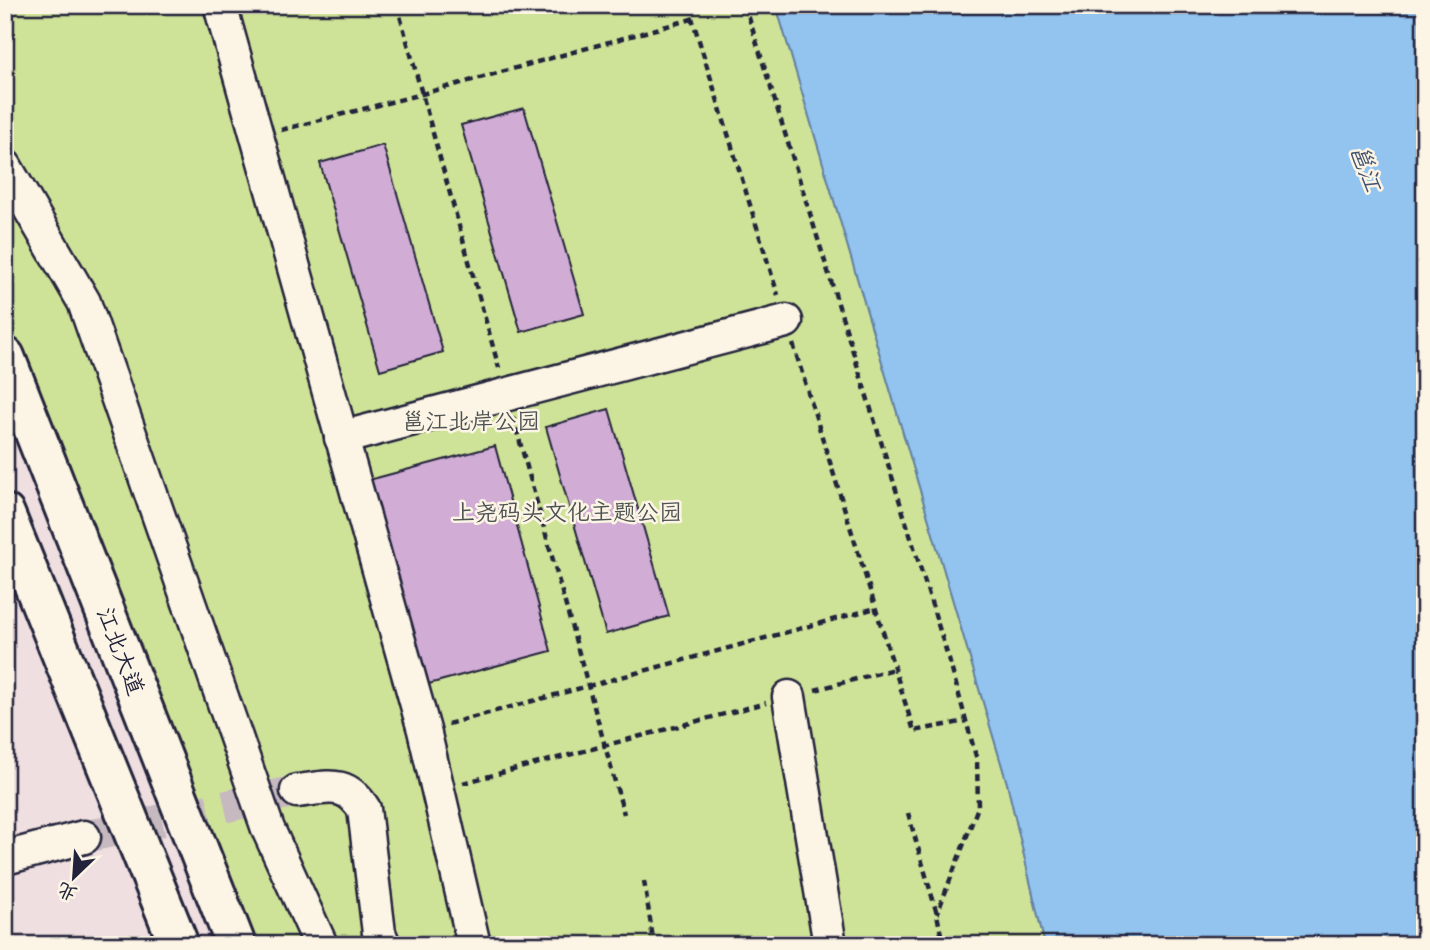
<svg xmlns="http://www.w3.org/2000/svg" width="1430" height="950" viewBox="0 0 1430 950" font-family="Itim,'LXGW WenKai TC',sans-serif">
	<rect width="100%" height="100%" fill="#efdfe0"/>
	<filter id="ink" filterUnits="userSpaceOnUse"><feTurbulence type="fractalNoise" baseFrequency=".0143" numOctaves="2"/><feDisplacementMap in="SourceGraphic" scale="14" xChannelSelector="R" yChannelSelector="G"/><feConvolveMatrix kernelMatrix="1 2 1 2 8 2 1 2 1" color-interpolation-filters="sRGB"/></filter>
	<g filter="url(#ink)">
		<path fill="#cfe398" stroke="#78826a" stroke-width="2" d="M5,5h771l231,778 38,162h-809l-231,-588z"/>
		<path fill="#92c4ef" stroke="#6583a7" stroke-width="2" d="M776,5h649v940h-380l-38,-162z"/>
		<g fill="#d1add6" stroke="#22223b" stroke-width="2">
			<path d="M524,108l60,206 -63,18 -60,-207z"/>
			<path d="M383,145l60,207 -63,18 -60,-207z"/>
			<path d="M609,409l60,207 -63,18 -60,-207z"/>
			<path d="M495,446l56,205 -126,34 -56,-205z"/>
		</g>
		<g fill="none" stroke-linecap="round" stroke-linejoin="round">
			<path stroke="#c6b9bf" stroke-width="32" stroke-dasharray="32 16" stroke-linecap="butt" d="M84,837l213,-46"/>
			<defs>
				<g id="minor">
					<path d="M220,5l204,725 50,215"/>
					<path d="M5,166l79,136 184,527 53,116"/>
					<path d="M341,438l445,-117"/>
					<path d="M789,697l41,248"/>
					<path d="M297,791c30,-3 48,-12 67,18l15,124 5,12"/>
					<path d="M5,858l79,-21"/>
				</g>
				<g id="major">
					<path d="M5,357l231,588"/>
					<path d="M5,514l174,431"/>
				</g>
			</defs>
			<use href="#minor" stroke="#22223b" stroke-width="37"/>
			<use href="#major" stroke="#22223b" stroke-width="44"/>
			<g stroke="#22223b" stroke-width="4.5" stroke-dasharray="7 5" stroke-linecap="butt">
				<path d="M397,5l102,363"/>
				<path d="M688,5l90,290"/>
				<path d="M745,5l205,658 27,97 1,47 -41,107"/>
				<path d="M281,130l141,-36 270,-75"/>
				<path d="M793,344l121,387 52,-10"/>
				<path d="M513,417l111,397"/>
				<path d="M815,690l79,-21"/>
				<path d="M448,724l428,-116"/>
				<path d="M463,783l303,-80"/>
				<path d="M908,813l29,101 6,31"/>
				<path d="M644,881l10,64"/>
			</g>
			<use href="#minor" stroke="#fcf5e5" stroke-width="32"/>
			<use href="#major" stroke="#fcf5e5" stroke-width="38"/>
		</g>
	</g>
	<g text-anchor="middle" stroke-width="5" stroke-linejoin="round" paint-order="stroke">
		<g font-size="23" fill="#4d5252" stroke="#fcf5e5">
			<text x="471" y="429">邕江北岸公园</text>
			<text x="567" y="520">上尧码头文化主题公园</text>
		</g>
		<g font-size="23" fill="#22223b" stroke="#fcf5e5">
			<text transform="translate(121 651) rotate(69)" y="8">江北大道</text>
		</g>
		<g font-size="24" font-style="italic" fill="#445371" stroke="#fcf5e5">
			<text transform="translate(1366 168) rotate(70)" y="8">邕江</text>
		</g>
	</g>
	<rect width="1430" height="950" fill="none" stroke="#fcf5e5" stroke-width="28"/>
	<rect x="14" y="14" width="1402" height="922" fill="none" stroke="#22223b" stroke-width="2.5" filter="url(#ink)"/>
	<g transform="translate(74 877) rotate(205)" stroke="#fcf5e5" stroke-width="5" paint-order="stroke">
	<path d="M0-5L12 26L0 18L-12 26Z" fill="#22223b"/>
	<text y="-10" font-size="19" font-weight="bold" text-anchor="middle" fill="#22223b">北</text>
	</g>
</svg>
